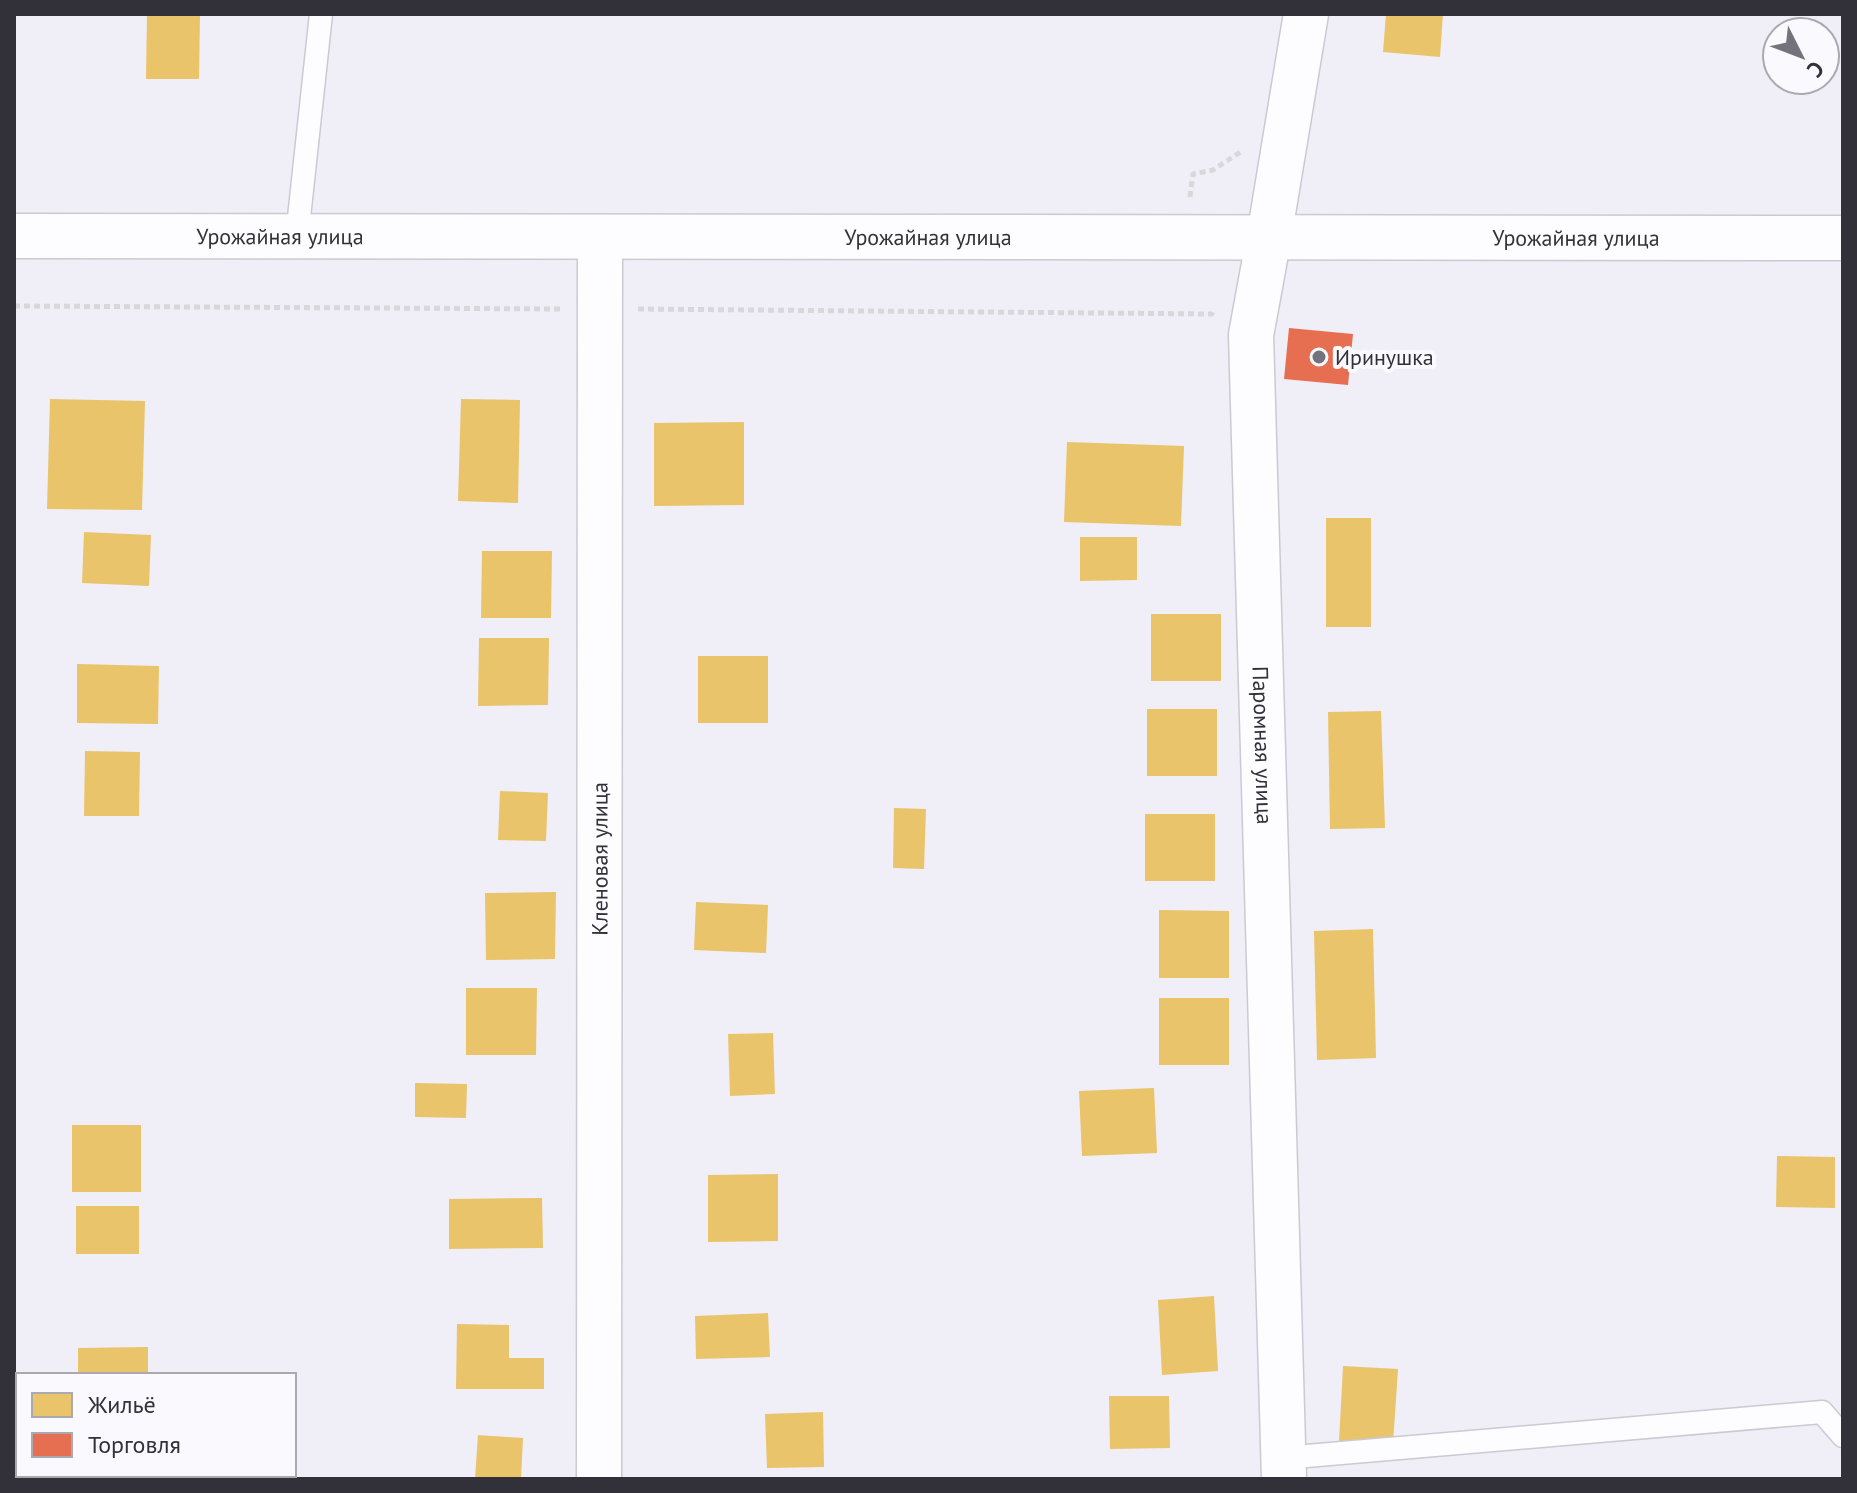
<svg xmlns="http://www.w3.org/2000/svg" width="1857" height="1493" viewBox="0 0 1857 1493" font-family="'PT Sans',sans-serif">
	<rect width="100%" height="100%" fill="#f0eef7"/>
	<g fill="#e9c46a">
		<path d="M147,14h53l-1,65h-53z"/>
		<path d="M1386,14h57l-3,43 -57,-5z"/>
		<path d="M50,399l95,2 -3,109 -95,-1z"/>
		<path d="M461,399l59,1 -2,103 -60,-2z"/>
		<path d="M744,422v83l-90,1v-83z"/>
		<path d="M1067,442l117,4 -3,80 -117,-4z"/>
		<rect x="1326" y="518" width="45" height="109"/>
		<path d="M84,532l67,3 -2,51 -67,-3z"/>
		<path d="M1080,537h57v43l-57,1z"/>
		<path d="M482,551h70l-1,67h-70z"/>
		<rect x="1151" y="614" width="70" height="67"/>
		<path d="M479,638h70l-1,67 -70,1z"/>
		<rect x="698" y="656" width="70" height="67"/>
		<path d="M77,664l82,2 -1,58 -81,-1z"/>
		<rect x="1147" y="709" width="70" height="67"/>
		<path d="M1381,711l4,117 -55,1 -2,-117z"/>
		<path d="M85,751l55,1 -1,64h-55z"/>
		<path d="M500,791l48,2 -2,48 -48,-1z"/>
		<path d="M894,808l32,1 -2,60 -31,-1z"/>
		<rect x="1145" y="814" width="70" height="67"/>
		<path d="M556,892l-1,67 -69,1 -1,-67z"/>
		<path d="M696,902l72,3 -2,48 -72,-3z"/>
		<path d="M1159,910l70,1v67h-70z"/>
		<path d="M1373,929l3,129 -59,2 -3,-129z"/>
		<path d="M466,988h71l-1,67h-70z"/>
		<rect x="1159" y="998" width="70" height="67"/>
		<path d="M773,1033l2,61 -45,2 -2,-62z"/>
		<path d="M415,1083l52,1 -1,34 -51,-1z"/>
		<path d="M1154,1088l3,65 -75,3 -3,-65z"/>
		<rect x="72" y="1125" width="69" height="67"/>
		<path d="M1777,1156l58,1v51l-59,-1z"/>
		<path d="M778,1174v67l-70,1v-67z"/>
		<path d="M542,1198l1,50 -94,1v-50z"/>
		<rect x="76" y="1206" width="63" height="48"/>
		<path d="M1214,1296l4,75 -56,4 -4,-75z"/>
		<path d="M768,1313l2,44 -74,2 -1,-43z"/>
		<path d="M457,1324l52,1v33h35v31h-88z"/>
		<path d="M148,1347v28h-70v-27z"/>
		<path d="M1343,1366l55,3 -5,75 -54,-2z"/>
		<path d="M1109,1396h60l1,52 -60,1z"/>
		<path d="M823,1412l1,55 -57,1 -2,-54z"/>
		<path d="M478,1435l45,3 -2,41h-46z"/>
		<rect x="96" y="1475" width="51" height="4"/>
	</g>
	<path fill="#e76f51" d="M1289,328l64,6 -5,51 -64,-6z"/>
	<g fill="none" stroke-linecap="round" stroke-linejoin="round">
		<defs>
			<g id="lane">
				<path d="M297,236l24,-222"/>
				<path d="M1283,1458l539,-46 21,24"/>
			</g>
			<g id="street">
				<path id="s1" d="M1269,237l-18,98 33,1144"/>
				<path id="s2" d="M599,1479l1,-1242"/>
			</g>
			<g id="secondary">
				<path id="s3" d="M14,236l1829,2"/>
				<path d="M1269,237l37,-223"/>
			</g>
		</defs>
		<use href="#lane" stroke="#cbcad2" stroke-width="25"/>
		<use href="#street" stroke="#cbcad2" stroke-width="47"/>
		<use href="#secondary" stroke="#cbcad2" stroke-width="47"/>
		<g stroke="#d8d8da" stroke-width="5" stroke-dasharray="6 4" stroke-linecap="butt">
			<path d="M1190,197l3,-23 20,-4 29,-19"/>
			<path d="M14,306l546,3"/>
			<path d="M638,309l574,5 2,-4"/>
		</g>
		<use href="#lane" stroke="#fdfcfe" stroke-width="22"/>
		<use href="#street" stroke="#fdfcfe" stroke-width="44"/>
		<use href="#secondary" stroke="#fdfcfe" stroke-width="44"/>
	</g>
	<circle fill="#74727c" stroke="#faf9fd" stroke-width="3" cx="1319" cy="357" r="8"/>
	<g text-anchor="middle" stroke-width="8" stroke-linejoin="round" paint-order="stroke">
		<g font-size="22" fill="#323039" stroke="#faf9fd">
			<text dy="8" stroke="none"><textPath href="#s3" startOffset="266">Урожайная улица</textPath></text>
			<text dy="8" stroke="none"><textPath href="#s3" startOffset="914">Урожайная улица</textPath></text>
			<text dy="8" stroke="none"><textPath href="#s3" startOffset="1562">Урожайная улица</textPath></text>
			<text dy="8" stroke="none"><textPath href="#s1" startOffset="510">Паромная улица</textPath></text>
			<text dy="8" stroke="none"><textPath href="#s2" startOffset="620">Кленовая улица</textPath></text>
		</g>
		<g font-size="22" fill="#323039" stroke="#faf9fd" text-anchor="start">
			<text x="1335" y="365">Иринушка</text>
		</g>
	</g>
	<rect width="1857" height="1493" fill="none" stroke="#323039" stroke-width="32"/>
	<rect x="16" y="1373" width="280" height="104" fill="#faf9fd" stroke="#aaa9af" stroke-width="2"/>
	<rect x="32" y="1393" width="40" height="24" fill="#e9c46a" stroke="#aaa9af" stroke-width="2"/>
	<text x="88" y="1413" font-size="24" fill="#323039">Жильё</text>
	<rect x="32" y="1433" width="40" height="24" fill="#e76f51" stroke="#aaa9af" stroke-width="2"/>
	<text x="88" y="1453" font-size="24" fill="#323039">Торговля</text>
	<g transform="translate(1801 56) rotate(132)"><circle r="38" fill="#faf9fd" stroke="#aaa9af" stroke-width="2"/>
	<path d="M0-6L14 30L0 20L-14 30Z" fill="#74727c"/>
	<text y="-12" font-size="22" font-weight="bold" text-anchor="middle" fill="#323039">С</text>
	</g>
</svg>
